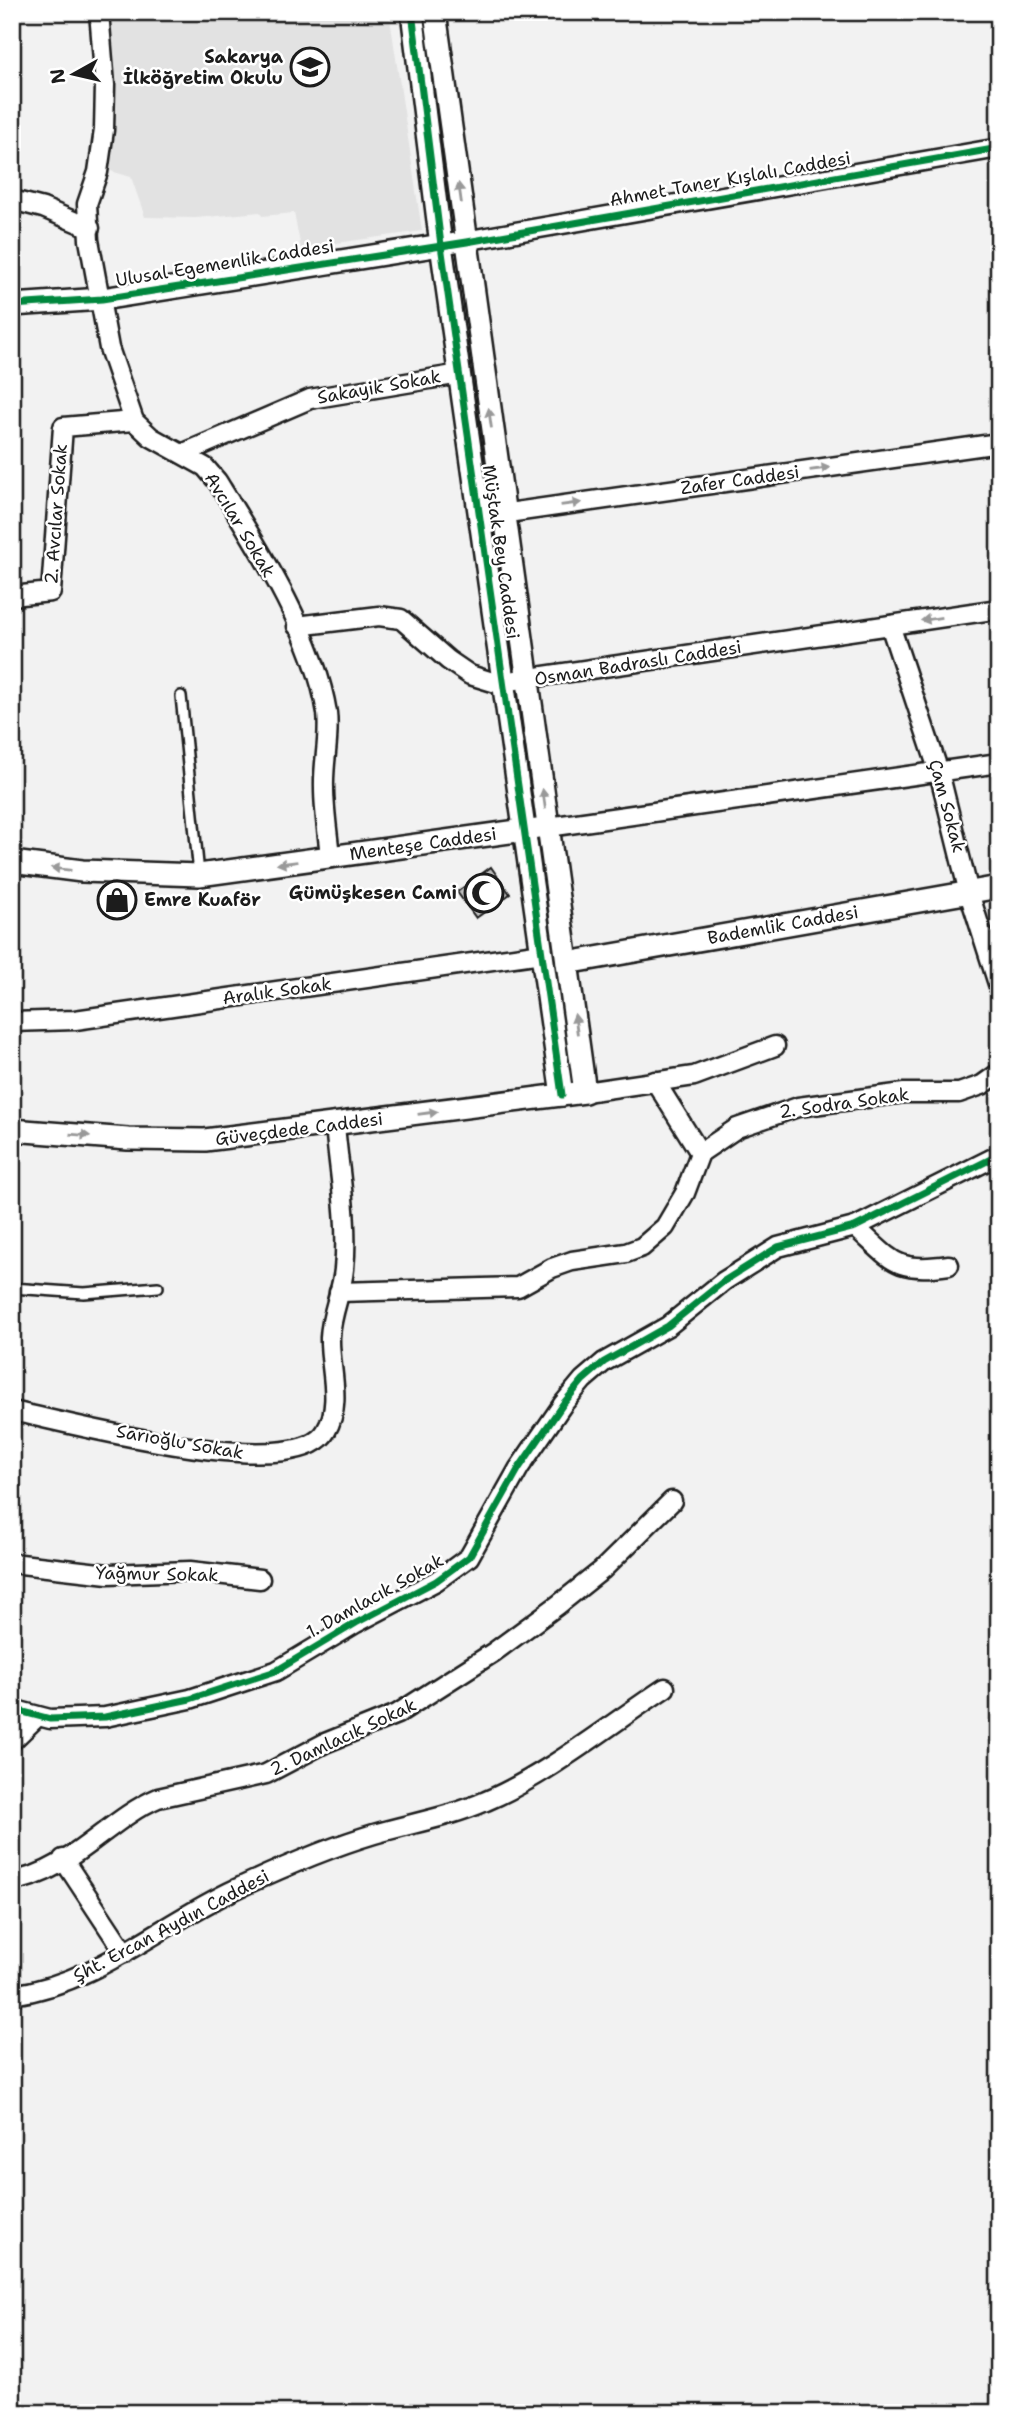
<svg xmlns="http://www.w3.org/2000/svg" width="1011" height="2425" viewBox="0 0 1011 2425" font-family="'Shantell Sans',sans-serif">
	<rect width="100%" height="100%" fill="#f2f2f2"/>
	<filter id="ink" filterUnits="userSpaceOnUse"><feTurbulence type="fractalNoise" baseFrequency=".0143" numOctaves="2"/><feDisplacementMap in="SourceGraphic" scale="14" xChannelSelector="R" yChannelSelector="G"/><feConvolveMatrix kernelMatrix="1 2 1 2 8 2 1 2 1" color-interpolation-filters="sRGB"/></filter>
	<g filter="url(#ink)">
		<path fill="#e2e2e2" d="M131,12h258l33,219 -121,17 -7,-35 -32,3 -2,-4 -64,6 -51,-1 -14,-40 -27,-8 10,-75 -7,-78z"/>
		<path fill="#bdbdbd" stroke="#1c1c1c" stroke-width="2" d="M491,867l19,27 -34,24 -19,-26z"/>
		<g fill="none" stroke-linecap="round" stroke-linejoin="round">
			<defs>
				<g id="service">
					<path d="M181,696l18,178"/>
					<path d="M12,1288l72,5 74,-6"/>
				</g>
				<g id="minor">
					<path d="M99,12l6,73 -1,45 -6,42 -11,32 2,36 20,108 25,73 17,16 54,30 12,14c41,66 98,155 110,232 3,25 -4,49 -3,75 0,23 4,46 6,69"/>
					<path d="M12,200l31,8 47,20"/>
					<path d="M441,245l558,-97"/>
					<path d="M184,453l126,-54 150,-25"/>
					<path d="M480,517l519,-74"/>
					<path d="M12,596l39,-4 12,-165 71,-6"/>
					<path d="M890,625l49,147 30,121 30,94"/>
					<path d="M297,626l82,-10 22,3 47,41 22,15 26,8 503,-74"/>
					<path d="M534,829l465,-66"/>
					<path d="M12,1022l63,-2 467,-67"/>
					<path d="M655,1081l45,72"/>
					<path d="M585,1092l109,-16 81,-30"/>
					<path d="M855,1227c38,34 40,46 94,38"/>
					<path d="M339,1292l179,-5 34,-19 20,-7 54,-8 16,-6 23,-20 20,-34 15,-40 37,-25 61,-21 106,-14h55l23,-8 17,-12"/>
					<path d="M12,1411c55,11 283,74 314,20 17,-28 3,-64 4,-94 1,-24 12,-45 14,-68 5,-47 -5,-97 -9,-144"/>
					<path d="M12,1563l96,11 82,-3 70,8"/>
					<path d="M12,1709l38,10 55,-2 85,-18 86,-28 80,-48 80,-42 33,-24 50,-89 44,-64 20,-24 21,-18 64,-36 56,-45 54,-34 77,-20 144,-72"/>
					<path d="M12,1741l24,-23"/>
					<path d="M63,1859l62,94"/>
					<path d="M12,1881c56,-7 96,-62 146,-83l108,-24 59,-31 72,-29 97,-62 64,-47 44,-35 70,-69"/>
					<path d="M12,1995c86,-12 148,-71 224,-106 45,-21 91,-41 138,-55 38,-11 76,-17 112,-33 58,-24 126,-78 179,-113"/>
				</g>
				<g id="tertiary">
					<path d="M412,12l29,233 121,850"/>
					<path d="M12,305l90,-6 339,-54"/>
					<path d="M12,862l70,9 117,4 326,-45"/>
					<path d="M567,963l432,-76"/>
					<path d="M12,1130l116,9 77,1 380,-48 -150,-1080"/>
				</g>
			</defs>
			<use href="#service" stroke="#1c1c1c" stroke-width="14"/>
			<use href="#minor" stroke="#1c1c1c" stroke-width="23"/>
			<use href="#tertiary" stroke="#1c1c1c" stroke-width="26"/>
			<use href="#service" stroke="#fff" stroke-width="9"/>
			<use href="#minor" stroke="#fff" stroke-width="18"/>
			<use href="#tertiary" stroke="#fff" stroke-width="21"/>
			<defs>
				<g id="cycleway">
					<path d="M412,12l29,233 121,850"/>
					<path d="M12,305l90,-6 365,-57 532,-94"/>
					<path d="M12,1709l38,10 55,-2 85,-18 86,-28 80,-48 80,-42 33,-24 50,-89 44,-64 20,-24 21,-18 64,-36 56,-45 54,-34 77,-20 144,-72"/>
				</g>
			</defs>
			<use href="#cycleway" stroke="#fff" stroke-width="11"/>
			<use href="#cycleway" stroke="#00873e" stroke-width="7"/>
		</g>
		<defs><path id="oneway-solid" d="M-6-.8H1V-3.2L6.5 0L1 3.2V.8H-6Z" transform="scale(1.75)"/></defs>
		<g fill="#999">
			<use href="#oneway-solid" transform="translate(460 193) rotate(-98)"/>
			<use href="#oneway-solid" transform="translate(490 418) rotate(-98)"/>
			<use href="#oneway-solid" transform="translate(820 469) rotate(-8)"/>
			<use href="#oneway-solid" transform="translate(571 504) rotate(-8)"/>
			<use href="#oneway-solid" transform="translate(931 619) rotate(171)"/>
			<use href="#oneway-solid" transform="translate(544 799) rotate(-98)"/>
			<use href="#oneway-solid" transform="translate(287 863) rotate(172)"/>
			<use href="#oneway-solid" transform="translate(61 869) rotate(-173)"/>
			<use href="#oneway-solid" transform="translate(576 1024) rotate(-98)"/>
			<use href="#oneway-solid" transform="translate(428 1113) rotate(-8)"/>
			<use href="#oneway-solid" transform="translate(80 1135) rotate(5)"/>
		</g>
	</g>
	<defs>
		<symbol id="school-ring" viewBox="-11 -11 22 22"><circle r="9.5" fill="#fff" stroke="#1c1c1c" stroke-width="1.5"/><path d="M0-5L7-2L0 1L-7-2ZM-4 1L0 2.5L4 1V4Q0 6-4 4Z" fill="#1c1c1c"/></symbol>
		<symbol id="mosque-ring" viewBox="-11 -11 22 22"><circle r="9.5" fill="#fff" stroke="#1c1c1c" stroke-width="1.5"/><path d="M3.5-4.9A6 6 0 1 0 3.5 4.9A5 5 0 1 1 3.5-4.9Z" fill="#1c1c1c"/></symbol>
		<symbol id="shop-ring" viewBox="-11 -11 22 22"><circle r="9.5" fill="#fff" stroke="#1c1c1c" stroke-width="1.5"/><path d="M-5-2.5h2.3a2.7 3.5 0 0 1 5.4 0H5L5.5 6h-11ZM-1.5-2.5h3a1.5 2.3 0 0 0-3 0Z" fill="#1c1c1c"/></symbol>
	</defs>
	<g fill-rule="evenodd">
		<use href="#school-ring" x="288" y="45" width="44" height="44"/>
		<use href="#mosque-ring" x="462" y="871" width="44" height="44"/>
		<use href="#shop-ring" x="95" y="878" width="44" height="44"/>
	</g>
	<g text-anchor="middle" stroke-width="5" stroke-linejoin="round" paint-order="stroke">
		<g font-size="18" font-weight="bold" fill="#1c1c1c" stroke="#fff" text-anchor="end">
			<text x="283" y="63">Sakarya<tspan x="283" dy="21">İlköğretim Okulu</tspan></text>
			<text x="457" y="899">Gümüşkesen Cami</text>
			<text x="144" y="906" text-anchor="start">Emre Kuaför</text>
		</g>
		<g font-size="18" fill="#1c1c1c" stroke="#fff">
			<text transform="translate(730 179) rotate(-10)" y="6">Ahmet Taner Kışlalı Caddesi</text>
			<text transform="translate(225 263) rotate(-9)" y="6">Ulusal Egemenlik Caddesi</text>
			<text transform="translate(379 387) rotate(-10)" y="6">Sakayik Sokak</text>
			<text transform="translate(740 480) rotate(-8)" y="6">Zafer Caddesi</text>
			<text transform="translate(56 514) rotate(-86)" y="6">2. Avcılar Sokak</text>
			<text transform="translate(240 525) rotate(59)" y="6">Avcılar Sokak</text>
			<text transform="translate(501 552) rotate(82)" y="6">Müştak Bey Caddesi</text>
			<text transform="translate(638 663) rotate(-9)" y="6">Osman Badraslı Caddesi</text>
			<text transform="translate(947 806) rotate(75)" y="6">Çam Sokak</text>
			<text transform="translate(423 844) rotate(-8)" y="6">Menteşe Caddesi</text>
			<text transform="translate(783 925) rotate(-10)" y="6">Bademlik Caddesi</text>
			<text transform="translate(277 991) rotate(-8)" y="6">Aralık Sokak</text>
			<text transform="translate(844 1103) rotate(-8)" y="6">2. Sodra Sokak</text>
			<text transform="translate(299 1129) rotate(-7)" y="6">Güveçdede Caddesi</text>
			<text transform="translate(180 1442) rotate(10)" y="6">Sarıoğlu Sokak</text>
			<text transform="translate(157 1574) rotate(1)" y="6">Yağmur Sokak</text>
			<text transform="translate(375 1596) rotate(-29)" y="6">1. Damlacık Sokak</text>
			<text transform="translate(343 1737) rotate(-25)" y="6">2. Damlacık Sokak</text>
			<text transform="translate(171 1926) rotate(-28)" y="6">Şht. Ercan Aydın Caddesi</text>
		</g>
	</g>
	<rect width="1011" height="2425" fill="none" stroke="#fff" stroke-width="42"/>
	<rect x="21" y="21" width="969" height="2383" fill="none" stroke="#1c1c1c" stroke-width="2.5" filter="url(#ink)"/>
	<g transform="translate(74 74) rotate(262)" stroke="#ffffff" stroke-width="5" paint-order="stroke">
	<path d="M0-5L12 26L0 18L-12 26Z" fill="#1c1c1c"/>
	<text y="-10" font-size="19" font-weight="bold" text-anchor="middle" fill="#1c1c1c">N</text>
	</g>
</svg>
